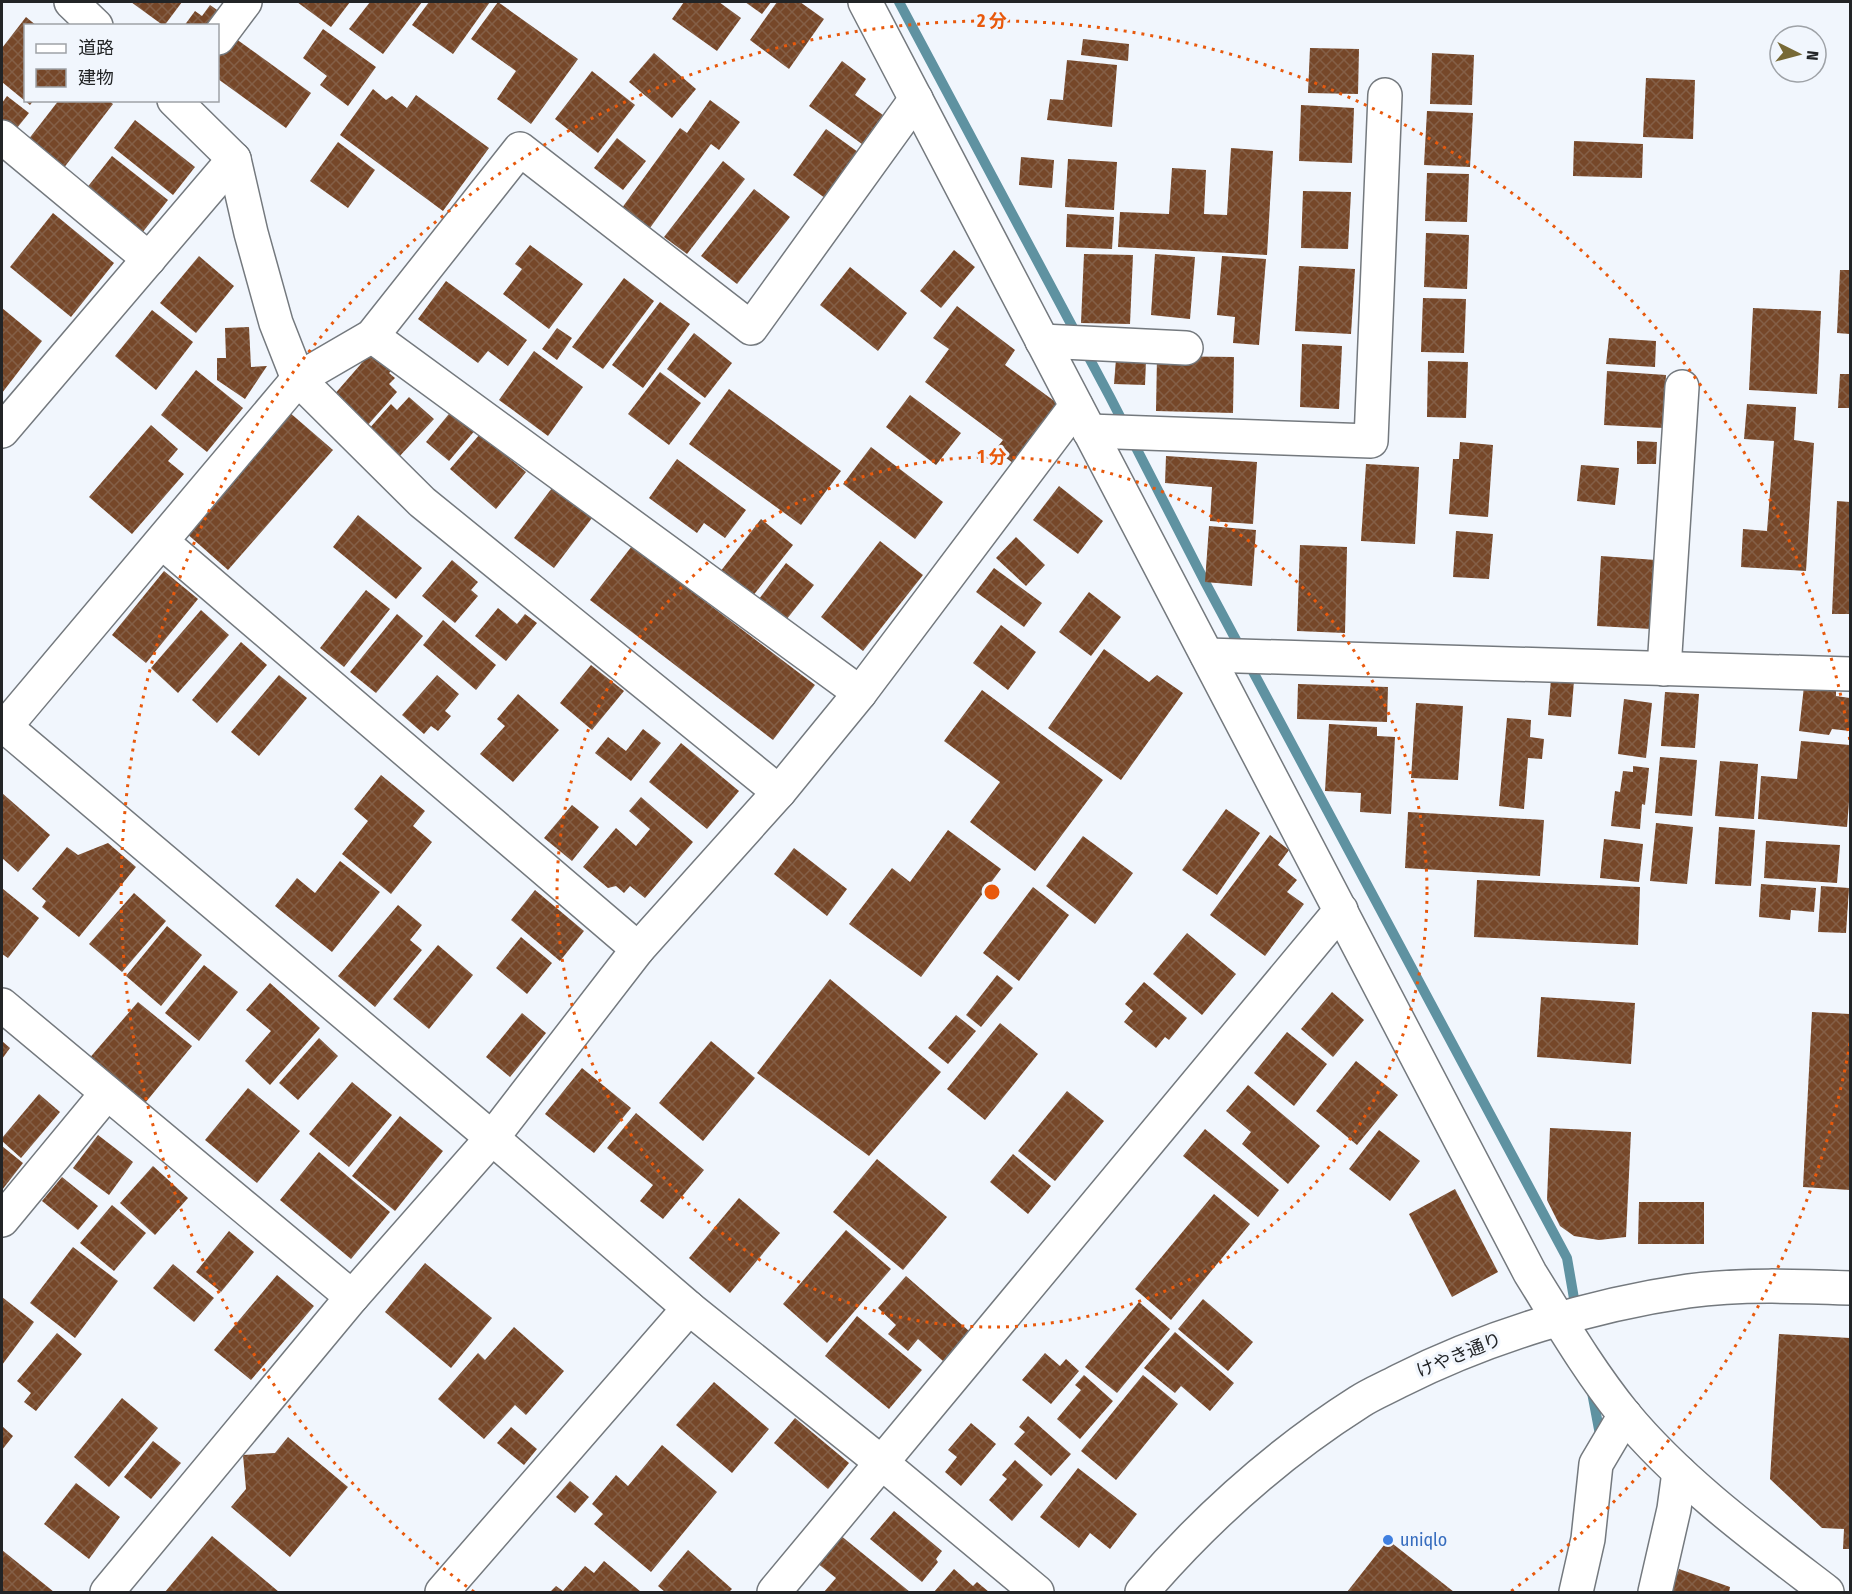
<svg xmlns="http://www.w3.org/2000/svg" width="1852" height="1594" viewBox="0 0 1852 1594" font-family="'Fira Sans Condensed','Noto Sans JP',sans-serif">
	<defs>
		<pattern id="building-cross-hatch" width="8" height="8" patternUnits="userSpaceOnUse" patternTransform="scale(1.5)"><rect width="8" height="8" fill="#764729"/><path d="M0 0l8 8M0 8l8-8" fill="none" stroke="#845f47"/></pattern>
	</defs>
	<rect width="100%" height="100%" fill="#f1f6fd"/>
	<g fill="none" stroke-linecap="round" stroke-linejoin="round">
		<g stroke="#5f92a1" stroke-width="10">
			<path d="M899,2l211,395 95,185 362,676 9,52"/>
			<path d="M1591,1387l10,53"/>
		</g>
	</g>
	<g fill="url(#building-cross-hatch)">
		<path d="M131,2h51l-18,24z"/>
		<path d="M297,2h53l-19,25z"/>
		<path d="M370,2h52l-39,52 -34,-25z"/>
		<path d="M429,2h61l-37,52 -41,-29z"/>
		<path d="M498,2l80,57 -47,65 -34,-25 19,-28 -45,-32z"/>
		<path d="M684,2h35l22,16 -24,33 -45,-32z"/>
		<path d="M745,2h26l-9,12z"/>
		<path d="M777,2h23l24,17 -35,50 -39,-29z"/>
		<path d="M210,5l10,7 -10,14h-26l11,-15 7,5z"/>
		<path d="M26,17l11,9h-11v74h8l-4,5 -28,-23v-34z"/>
		<path d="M323,29l53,38 -28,39 -28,-21 7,-9 -24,-18z"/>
		<path d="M232,36l79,57 -25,35 -68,-49v-23z"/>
		<path d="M1083,39l46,5 -1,17 -47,-6z"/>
		<path d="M1310,48l49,1 -1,45 -50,-1z"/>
		<path d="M654,53l42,36 -24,29 -43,-36z"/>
		<path d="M1432,53l42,2 -2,50 -42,-1z"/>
		<path d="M1067,60l50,5 -5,62 -65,-7 3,-21 13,1z"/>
		<path d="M842,61l24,18 -11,16 28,20 -21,29 -53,-38z"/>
		<path d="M592,71l43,34 -37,48 -43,-34z"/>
		<path d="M1646,78l49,2 -2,59 -50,-2z"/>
		<path d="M373,89l13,11 6,-4 15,12 9,-13 73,53 -46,63 -103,-76z"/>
		<path d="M7,96l22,17 -16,20 -11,-9v-21z"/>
		<path d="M59,100h49l5,4 -50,65 -35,-29z"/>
		<path d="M710,100l30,22 -21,28 -8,-6 -64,88 -28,-20 61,-84 7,5z"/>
		<path d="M1301,105l53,3 -2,55 -53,-2z"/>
		<path d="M1427,111l46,2 -3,54 -46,-2z"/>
		<path d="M135,120l60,47 -22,28 -59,-47z"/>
		<path d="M826,129l32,23 -33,46 -32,-23z"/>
		<path d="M617,138l29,23 -23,29 -29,-22z"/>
		<path d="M1574,141l69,3 -1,34 -69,-2z"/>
		<path d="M338,142l37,28 -27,38 -38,-27z"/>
		<path d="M1231,148l42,3 -6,104 -149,-8 2,-35 49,2 3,-46 34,2 -2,44 23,1z"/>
		<path d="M112,156l56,44 -26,33 -56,-44z"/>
		<path d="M1021,157l33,3 -2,28 -33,-3z"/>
		<path d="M1068,159l49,3 -3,48 -49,-3z"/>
		<path d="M723,161l22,18 -58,75 -23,-17z"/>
		<path d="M1427,173l42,1 -2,48 -42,-1z"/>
		<path d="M754,189l36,28 -53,67 -36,-28z"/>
		<path d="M1303,191l48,1 -3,57 -47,-1z"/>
		<path d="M53,213l61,50 -43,54 -61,-50z"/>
		<path d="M1067,214l47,3 -2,32 -46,-2z"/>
		<path d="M1426,233l43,2 -2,54 -43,-2z"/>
		<path d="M530,245l53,39 -34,45 -46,-35 19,-25 -7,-5z"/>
		<path d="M954,250l21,17 -34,41 -21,-17z"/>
		<path d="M1084,254l49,1 -3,69 -49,-1z"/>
		<path d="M1155,254l40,3 -5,62 -39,-4z"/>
		<path d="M199,256l35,30 -38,47 -36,-30z"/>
		<path d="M1222,256l44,3 -7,86 -26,-2 2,-26 -18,-2z"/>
		<path d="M1299,266l56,3 -4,65 -56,-3z"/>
		<path d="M850,267l57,46 -29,38 -58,-46z"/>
		<path d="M1840,270h10v64l-13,-1z"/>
		<path d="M624,278l30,23 -51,68 -31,-22z"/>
		<path d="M446,281l81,59 -19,26 -20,-15 -10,12 -60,-44z"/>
		<path d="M1423,298l43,1 -2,54 -43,-1z"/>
		<path d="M660,302l30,22 -47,64 -31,-23z"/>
		<path d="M957,306l58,44 -10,15 52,38 -44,60 -18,-13 8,-10 -78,-58 24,-33 -16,-11z"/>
		<path d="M2,308l40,33 -40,52z"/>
		<path d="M1753,308l68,3 -4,83 -68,-4z"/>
		<path d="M152,310l41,32 -37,48 -41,-34z"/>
		<path d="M249,327l2,40 16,-1 -22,33 -28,-19v-22h9l-1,-30z"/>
		<path d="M557,328l15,10 -15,22 -15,-11z"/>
		<path d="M694,333l38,30 -27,35 -38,-29z"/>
		<path d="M1609,338l47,3 -1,26 -49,-3z"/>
		<path d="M1302,344l40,2 -3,63 -39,-2z"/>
		<path d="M374,349l21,18 -6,6 6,5 -6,6 8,8 -30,34 -34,-30z"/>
		<path d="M534,351l49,36 -35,49 -49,-36z"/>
		<path d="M1157,356l77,1 -1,56 -77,-2z"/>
		<path d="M1116,359l30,1 -1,25 -31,-1z"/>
		<path d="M1428,361l40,1 -2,56 -39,-1z"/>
		<path d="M196,370l47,38 -36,44 -46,-37z"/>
		<path d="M1607,371l59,4 -3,53 -59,-3z"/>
		<path d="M660,372l41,31 -32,42 -41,-31z"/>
		<path d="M1840,374h10v34h-12z"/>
		<path d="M729,389l112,82 -40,54 -112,-81z"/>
		<path d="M910,395l51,38 -25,32 -50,-38z"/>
		<path d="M409,397l25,22 -36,39 -30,-28 23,-26 6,6z"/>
		<path d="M1747,404l49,3 -2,33 20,3 -8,128 -65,-4 2,-38 24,2 7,-90 -30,-2z"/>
		<path d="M453,409l24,19 -28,33 -23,-19z"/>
		<path d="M289,412l44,38 -105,120 -43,-38z"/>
		<path d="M151,425l27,24 -10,12 16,13 -52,60 -43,-37z"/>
		<path d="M480,434l46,38 -30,37 -46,-40z"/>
		<path d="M1637,441l20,1 -1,22h-19z"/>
		<path d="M1460,442l33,3 -5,72 -39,-3 4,-55h6z"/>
		<path d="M871,447l72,55 -28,37 -72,-55z"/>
		<path d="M1166,456l91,6 -4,62 -43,-3 2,-34 -47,-4z"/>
		<path d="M677,459l69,51 -21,28 -21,-15 -7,10 -48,-35z"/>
		<path d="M1366,464l53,3 -4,77 -54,-3z"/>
		<path d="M1581,465l38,3 -4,37 -38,-4z"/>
		<path d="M1059,486l44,35 -25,33 -45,-34z"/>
		<path d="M552,488l40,30 -38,50 -40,-30z"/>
		<path d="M1837,501l13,1v112h-18z"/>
		<path d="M358,515l64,53 -26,31 -63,-52z"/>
		<path d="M761,519l32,26 -41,52 -32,-25z"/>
		<path d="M1209,526l47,4 -4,56 -47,-4z"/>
		<path d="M1456,531l37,3 -4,45 -36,-2z"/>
		<path d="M1016,537l29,28 -19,21 -30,-28z"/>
		<path d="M880,541l43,34 -60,76 -42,-34z"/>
		<path d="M1300,545l47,2 -2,86 -48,-2z"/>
		<path d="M632,546l183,139 -42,55 -183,-140z"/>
		<path d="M1601,556l55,4 -4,69 -55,-3z"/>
		<path d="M452,560l26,22 -7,8 7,6 -23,27 -33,-27z"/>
		<path d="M786,563l28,22 -28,35 -27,-21z"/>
		<path d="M994,568l48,35 -18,24 -48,-35z"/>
		<path d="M164,571l34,28 -52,64 -34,-28z"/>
		<path d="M366,590l24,19 -46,58 -24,-19z"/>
		<path d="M1089,592l32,25 -30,39 -32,-24z"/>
		<path d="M498,608l19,16 8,-10 12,9 -31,38 -31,-25z"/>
		<path d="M201,610l28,25 -51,58 -27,-25z"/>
		<path d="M397,614l26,22 -47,57 -26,-21z"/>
		<path d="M443,620l53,45 -20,25 -53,-45z"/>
		<path d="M1001,625l35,27 -28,38 -35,-27z"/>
		<path d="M241,642l26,23 -50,58 -25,-23z"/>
		<path d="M1104,649l45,33 8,-7 26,18 -62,87 -73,-52z"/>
		<path d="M591,665l33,26 -32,39 -32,-27z"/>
		<path d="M279,675l28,23 -48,58 -28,-24z"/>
		<path d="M437,675l22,19 -14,17 6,5 -13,15 -7,-5 -7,8 -22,-19z"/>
		<path d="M1551,679l23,2 -3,36 -23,-2z"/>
		<path d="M1298,684l90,3 -1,35 -90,-3z"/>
		<path d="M1804,686l32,4v6l14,2v33l-18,-2 -3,6 -30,-4z"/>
		<path d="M982,690l121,90 -68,91 -65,-49 30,-40 -56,-41z"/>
		<path d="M1665,692l34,2 -4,54 -34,-2z"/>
		<path d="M518,694l41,36 -46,52 -33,-28 25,-28 -8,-7z"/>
		<path d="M1624,699l28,4 -6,55 -28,-4z"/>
		<path d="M1416,703l47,3 -5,74 -47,-2z"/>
		<path d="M1507,718l24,2 -1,17 14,2 -2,20 -14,-1 -4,51 -25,-3z"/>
		<path d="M1329,724l48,3v9l18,1 -4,77 -31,-2 1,-19 -36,-2z"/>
		<path d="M643,729l18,14 -30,38 -36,-28 13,-16 18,14z"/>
		<path d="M1801,741l49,4v45l-3,37 -89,-8 3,-43 36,3z"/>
		<path d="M681,743l58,48 -32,38 -58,-47z"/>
		<path d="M1660,757l37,3 -5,56 -37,-3z"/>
		<path d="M1720,761l38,3 -4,55 -39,-3z"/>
		<path d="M1633,766l16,2 -4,37 -3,-1 -2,25 -29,-3 4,-35 5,1 3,-21 10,1z"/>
		<path d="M381,775l44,36 -12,15 19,16 -41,52 -49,-40 26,-33 -14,-12z"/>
		<path d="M2,793l48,42 -32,37 -16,-14z"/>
		<path d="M641,797l52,45 -48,56 -15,-12 -6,7 -8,-7 -8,2 -25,-21 33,-39 20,18 14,-17 -21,-18z"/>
		<path d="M572,805l27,22 -27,34 -28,-23z"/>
		<path d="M1226,809l34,24 -43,62 -35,-25z"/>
		<path d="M1408,812l136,8 -4,56 -135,-8z"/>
		<path d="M1656,823l37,4 -6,57 -37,-3z"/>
		<path d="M1719,827l36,3 -4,56 -36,-2z"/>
		<path d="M948,830l53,39 -80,108 -72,-53 43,-56 18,14z"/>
		<path d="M1270,835l19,15 -11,15 19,15 -10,12 17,12 -39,52 -55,-41z"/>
		<path d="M1083,836l50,37 -38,51 -49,-38z"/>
		<path d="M1604,839l39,5 -4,38 -39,-4z"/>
		<path d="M1766,841l74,4 -3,38 -73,-5z"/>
		<path d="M108,843l28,24 -57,70 -37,-30 4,-6 -14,-12 35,-42 11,8z"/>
		<path d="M794,848l53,41 -20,27 -53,-42z"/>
		<path d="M340,861l40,31 -48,60 -57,-46 22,-28 18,15z"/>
		<path d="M1477,880l163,7 -2,58 -164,-8z"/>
		<path d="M1761,884l55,4 -2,24 -23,-2 -1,10 -31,-3z"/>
		<path d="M1821,886l28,2 -3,45 -28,-1z"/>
		<path d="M1033,887l36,28 -50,66 -36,-28z"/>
		<path d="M3,889l36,29 -31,40 -6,-4z"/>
		<path d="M535,890l49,41 -24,30 -49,-41z"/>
		<path d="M134,893l32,28 -44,51 -33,-28z"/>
		<path d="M398,905l24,20 -12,15 12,10 -47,57 -37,-31z"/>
		<path d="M167,926l35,29 -41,51 -35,-30z"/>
		<path d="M1187,933l49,41 -34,41 -49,-41z"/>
		<path d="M521,937l31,26 -25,31 -31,-26z"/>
		<path d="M438,945l35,30 -44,54 -36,-30z"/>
		<path d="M204,965l34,27 -39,49 -34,-28z"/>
		<path d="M997,975l16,13 -32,39 -15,-12z"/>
		<path d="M830,979l111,93 -72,84 -112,-83z"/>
		<path d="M1144,982l43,36 -18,22 -4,-3 -9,11 -32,-26 9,-11 -8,-7z"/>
		<path d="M270,983l50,45 -50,57 -25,-24 26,-30 -25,-21z"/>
		<path d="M1332,992l32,28 -31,37 -32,-28z"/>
		<path d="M1541,997l94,6 -4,61 -94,-7z"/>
		<path d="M138,1002l54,44 -51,62 -54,-47z"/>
		<path d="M1812,1012l38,2v176l-47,-3z"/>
		<path d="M522,1013l24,20 -36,44 -24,-20z"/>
		<path d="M956,1015l20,16 -28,33 -20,-16z"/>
		<path d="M1000,1023l38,31 -53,66 -38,-31z"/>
		<path d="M1287,1032l40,32 -33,42 -40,-33z"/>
		<path d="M319,1038l19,18 -40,44 -19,-17z"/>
		<path d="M2,1041l8,7 -8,11z"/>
		<path d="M711,1041l44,37 -52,63 -44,-38z"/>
		<path d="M1356,1061l42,34 -41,50 -41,-34z"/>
		<path d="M582,1068l49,40 -37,45 -49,-39z"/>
		<path d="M352,1082l40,33 -43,52 -40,-33z"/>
		<path d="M1248,1085l72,61 -32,38 -46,-40 9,-12 -25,-21z"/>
		<path d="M248,1088l52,43 -43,52 -52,-43z"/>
		<path d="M1067,1091l37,30 -49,60 -37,-30z"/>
		<path d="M39,1094l21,18 -39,46 -19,-17v-3z"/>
		<path d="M636,1113l68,57 -41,49 -23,-18 13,-16 -46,-37z"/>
		<path d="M400,1116l43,35 -48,60 -43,-35z"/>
		<path d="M1550,1128l81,4 -5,105 -27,3 -25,-4 -14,-10 -13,-26z"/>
		<path d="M1205,1129l74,61 -21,27 -75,-61z"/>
		<path d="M1379,1130l41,31 -30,40 -41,-32z"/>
		<path d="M98,1135l35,27 -24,33 -36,-27z"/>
		<path d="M2,1146l21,17 -21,27z"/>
		<path d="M319,1152l71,60 -39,47 -71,-59z"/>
		<path d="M1013,1154l38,32 -23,28 -38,-32z"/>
		<path d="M877,1159l70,58 -44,53 -70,-58z"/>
		<path d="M153,1166l35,32 -33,37 -35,-32z"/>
		<path d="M62,1177l36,29 -20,24 -36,-29z"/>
		<path d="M1455,1189l43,83 -46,25 -43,-83z"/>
		<path d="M1214,1194l36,30 -79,96 -36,-31z"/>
		<path d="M739,1198l41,35 -50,60 -41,-35z"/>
		<path d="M1639,1202h65v42h-66z"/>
		<path d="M112,1205l34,28 -32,38 -34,-28z"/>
		<path d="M846,1230l45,39 -64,74 -44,-39z"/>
		<path d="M229,1231l25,21 -33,40 -25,-20z"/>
		<path d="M73,1247l45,34 -43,57 -45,-35z"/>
		<path d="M425,1263l67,55 -41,50 -66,-56z"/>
		<path d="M173,1264l41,34 -20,24 -41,-34z"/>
		<path d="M277,1275l37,31 -63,74 -37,-30z"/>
		<path d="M906,1276l63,55 -26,30 -25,-22 -10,12 -20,-17 8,-9 -18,-17z"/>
		<path d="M2,1297l32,25 -32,43z"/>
		<path d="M1203,1299l50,43 -25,29 -50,-42z"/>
		<path d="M1139,1302l31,27 -53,64 -32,-26z"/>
		<path d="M857,1316l65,54 -33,39 -64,-53z"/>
		<path d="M514,1327l50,44 -38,44 -11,-10 -31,34 -46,-40 40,-46 7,7z"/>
		<path d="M1175,1332l59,51 -24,28 -29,-25 -6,7 -31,-25z"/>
		<path d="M57,1333l25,21 -46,57 -12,-9 7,-9 -14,-12z"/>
		<path d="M1779,1334l71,4v211h-7l1,-20 -22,-1 -52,-49z"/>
		<path d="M1045,1353l15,13 6,-7 13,12 -28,33 -29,-24z"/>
		<path d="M1084,1375l29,26 -33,38 -23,-20 24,-29 -6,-5z"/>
		<path d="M1143,1375l35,29 -62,76 -35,-29z"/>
		<path d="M714,1382l55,47 -37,44 -56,-48z"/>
		<path d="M122,1398l36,30 -49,59 -35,-30z"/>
		<path d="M1028,1416l43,38 -20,22 -37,-32 11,-12 -6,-5z"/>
		<path d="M795,1418l54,45 -21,26 -54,-46z"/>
		<path d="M971,1423l25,21 -35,42 -16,-14 12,-15 -9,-7z"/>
		<path d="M2,1426l11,10 -11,14z"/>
		<path d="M511,1427l26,22 -13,16 -27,-22z"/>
		<path d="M288,1437l60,50 -58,70 -59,-50 15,-18 -3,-34 32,-2z"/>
		<path d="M153,1441l28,22 -30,36 -27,-22z"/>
		<path d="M662,1445l55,47 -66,80 -57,-48 9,-10 -11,-10 24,-29 12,11z"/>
		<path d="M1015,1460l28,25 -31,36 -23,-21 18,-21 -5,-4z"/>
		<path d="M1078,1468l59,46 -27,35 -20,-16 -11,15 -39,-31z"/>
		<path d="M570,1481l19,16 -14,16 -19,-16z"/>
		<path d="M76,1483l44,34 -31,42 -45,-35z"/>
		<path d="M894,1511l48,40 -6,8 2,3 -16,20 -52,-43z"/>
		<path d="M840,1535l70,57h-86l12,-14 -19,-15z"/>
		<path d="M212,1536l67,56h-114z"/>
		<path d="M1388,1540l66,52h-107z"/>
		<path d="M2,1550l52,42h-52z"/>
		<path d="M688,1550l44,39 -3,3h-64l-7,-6z"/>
		<path d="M604,1561l37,31h-91l6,-6 7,5 22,-25 9,7z"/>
		<path d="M954,1569l19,17 4,-4 12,10h-55z"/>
		<path d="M1679,1569l51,18 -1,5h-58z"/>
	</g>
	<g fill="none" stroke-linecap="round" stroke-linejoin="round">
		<defs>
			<g id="minor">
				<path d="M71,2l25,24"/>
				<path d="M865,2l665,1271c30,48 59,98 94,141 56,68 134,125 203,178"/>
				<path d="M218,38l27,-36"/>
				<path d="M174,100l60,59 17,74 25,90 22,56 124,123 357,290"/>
				<path d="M2,137l147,122"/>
				<path d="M372,336l488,357"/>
				<path d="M1042,341l144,7"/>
				<path d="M2,431l232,-272"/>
				<path d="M1089,431l282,10 14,-346"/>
				<path d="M162,542l476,407"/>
				<path d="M1207,655l643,19"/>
				<path d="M1664,669l18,-282"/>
				<path d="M2,724l490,414 197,170 193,155 155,129"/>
				<path d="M5,727l293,-348 74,-43 148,-187 231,179 165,-229"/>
				<path d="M2,1005l350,292"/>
				<path d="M2,1220l105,-127"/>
				<path d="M107,1592l245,-295 140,-159 146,-189 141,-157 81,-99 216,-287"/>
				<path d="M442,1592l247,-284"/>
				<path d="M774,1592l567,-682"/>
				<path d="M1142,1592c63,-73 135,-138 217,-190 12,-8 27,-14 40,-21 87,-44 192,-76 289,-90 53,-7 108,-5 162,-3"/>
				<path d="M1576,1592l12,-53 8,-75 29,-49"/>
				<path d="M1655,1592l19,-83 5,-37"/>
			</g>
		</defs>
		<use href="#minor" stroke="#74797e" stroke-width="36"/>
		<use href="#minor" stroke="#fff" stroke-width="33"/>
	</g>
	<g fill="none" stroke="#e8590c" stroke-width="3" stroke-dasharray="3 6">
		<circle cx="992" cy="892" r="435"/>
		<path d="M1850 1043A871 871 0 0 1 1510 1592M474 1592A871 871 0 1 1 1850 741"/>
	</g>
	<circle fill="#3f7fe0" stroke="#f1f6fd" stroke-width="2" cx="1388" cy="1540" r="6"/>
	<g text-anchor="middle" stroke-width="6" stroke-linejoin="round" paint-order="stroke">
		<g font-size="18" fill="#222426" stroke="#f1f6fd">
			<text transform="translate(1459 1355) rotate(-22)" y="6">けやき通り</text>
		</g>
		<g font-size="18" fill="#366cbe" stroke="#f1f6fd" text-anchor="start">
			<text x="1400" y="1546">uniqlo</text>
		</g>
	</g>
	<circle cx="992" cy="892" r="9" fill="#e8590c" stroke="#f1f6fd" stroke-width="3"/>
	<g font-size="18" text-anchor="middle" font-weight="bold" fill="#e8590c" stroke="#f1f6fd" stroke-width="6" stroke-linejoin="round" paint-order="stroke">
		<text x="992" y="27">2 分</text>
		<text x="992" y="463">1 分</text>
	</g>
	<rect width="1852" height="1594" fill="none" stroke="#222426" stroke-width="6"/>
	<rect x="24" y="24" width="195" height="78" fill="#f1f6fd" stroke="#9ea2a7" stroke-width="1.5"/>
	<rect x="36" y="44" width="30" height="9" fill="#ffffff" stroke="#9ea2a7" stroke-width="1.5"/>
	<text x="78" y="54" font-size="18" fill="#222426">道路</text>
	<rect x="36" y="69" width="30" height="18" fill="url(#building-cross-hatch)" stroke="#9ea2a7" stroke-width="1.5"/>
	<text x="78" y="84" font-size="18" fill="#222426">建物</text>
	<g transform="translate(1798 54) rotate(96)"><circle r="28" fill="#f1f6fd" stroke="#9ea2a7" stroke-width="1.5"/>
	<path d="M0-4.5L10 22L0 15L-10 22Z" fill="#776936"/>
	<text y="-9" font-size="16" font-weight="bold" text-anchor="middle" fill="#222426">N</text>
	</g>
</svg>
